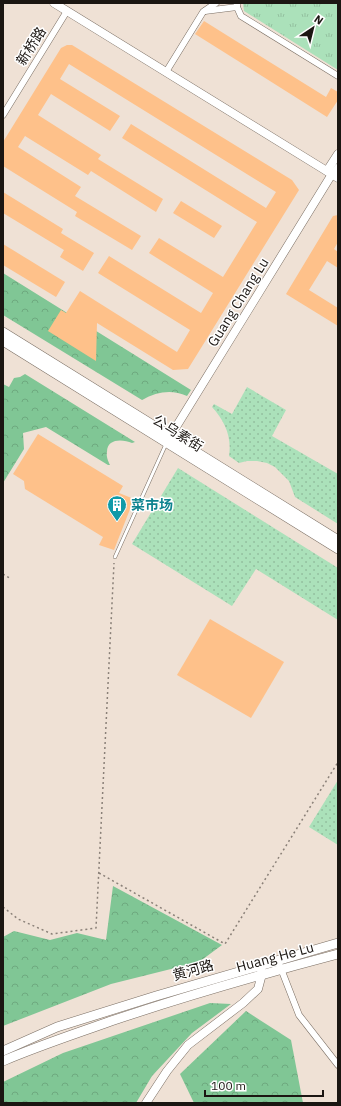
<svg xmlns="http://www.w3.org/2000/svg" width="341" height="1106" viewBox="0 0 341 1106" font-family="'IBM Plex Sans','Noto Sans SC',sans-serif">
	<defs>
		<pattern id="grass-dots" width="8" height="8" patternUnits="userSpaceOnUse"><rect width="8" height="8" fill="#abe1ba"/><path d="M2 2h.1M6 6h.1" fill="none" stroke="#93c09f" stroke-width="1.8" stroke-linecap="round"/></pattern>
		<pattern id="forest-crowns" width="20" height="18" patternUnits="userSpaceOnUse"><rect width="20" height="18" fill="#80c695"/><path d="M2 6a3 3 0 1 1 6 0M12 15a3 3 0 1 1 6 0" fill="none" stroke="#6ea97f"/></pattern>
		<pattern id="park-tufts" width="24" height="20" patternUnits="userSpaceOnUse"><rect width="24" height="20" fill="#abe1ba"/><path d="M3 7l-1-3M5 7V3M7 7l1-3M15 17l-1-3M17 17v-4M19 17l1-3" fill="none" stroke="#93c09f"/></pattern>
	</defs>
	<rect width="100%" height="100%" fill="#efe1d5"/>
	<g fill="url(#grass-dots)">
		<path d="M247,387l39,23 -14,26 66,38v50l-43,-27 -6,-16 -14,-14 -8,-4 -10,-2h-10l-8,2 -10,-7c3,-19 -4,-35 -17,-49l2,-3 18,10z"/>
		<path d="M178,468l160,100v52l-82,-51 -24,37 -100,-62z"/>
		<path d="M338,780v65l-29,-18z"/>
	</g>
	<g fill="url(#forest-crowns)">
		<path d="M3,273l188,117 -4,6c-16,-7 -30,-4 -45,4l-139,-85z"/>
		<path d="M25,374l110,68 -3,1c-9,-4 -25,-5 -25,9 -1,4 1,9 3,13h-2l-62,-38 -23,6 1,16 -21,34v-99l6,3 5,-9 6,-1z"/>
		<path d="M113,886l109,59 -23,17 -88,22 -108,42v-89l11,-6 36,9 27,-7 29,7z"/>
		<path d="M210,1003l21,1 -39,29 -40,43 -16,27h-133v-21l60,-29z"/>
		<path d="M246,1011l45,29 12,63h-109l-14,-29z"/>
	</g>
	<path fill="url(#park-tufts)" d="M243,3h95v67l-94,-59z"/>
	<g fill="#fec18a">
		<path d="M204,21l122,76 5,-9 7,4v8l-11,17 -132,-83z"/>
		<path d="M67,45h5l220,135 7,10 -111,179 -15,1 -76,-47 -1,38 -48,-30 13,-21 5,3 14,-22 97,61 13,-22 -92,-57 11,-17 92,57 12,-20 -64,-40 10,-15 64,39 34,-55 -135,-84 9,-14 135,84 10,-16 -207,-128 -9,15 60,37 -10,15 -59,-37 -13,21 63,40 -3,4 65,40 -7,13 -65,-41 -3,4 -63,-39 -7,11 63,40 -6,9 66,40 -9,14 -57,-34 2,-4 -74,-46v-24l58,-94z"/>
		<path d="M3,192l60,37 -2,4 33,20 -11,18 -23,-14 4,-7 -61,-37z"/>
		<path d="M181,201l41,25 -8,12 -41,-25z"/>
		<path d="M338,215v27l-4,7 4,3v16l-11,-7 -18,29 29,18v18l-52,-32 47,-78z"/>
		<path d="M3,244l62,38 -9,15 -53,-32z"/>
		<path d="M38,434l85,52 -4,7 15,6 -20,51 -15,-5 4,-8 -78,-48 -1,-8 -11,-7z"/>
		<path d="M210,619l74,43 -33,56 -74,-43z"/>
	</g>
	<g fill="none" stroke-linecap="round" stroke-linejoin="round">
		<defs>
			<path id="service" d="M115,557l51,-113"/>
			<g id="minor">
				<path d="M237,3v4l4,9 97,60"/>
				<path d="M205,11l32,-4"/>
				<path d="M166,72l37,-60 13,-9"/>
				<path d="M3,115l64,-104"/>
				<path d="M278,961l21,54 39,50"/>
			</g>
			<g id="tertiary">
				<path d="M54,3l284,175"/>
				<path d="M327,171l11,-17"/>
				<path d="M333,175l5,-7"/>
				<path d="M168,440l164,-266"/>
				<path d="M146,1103l21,-32 21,-26 55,-42 15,-14 4,-15 -1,-4"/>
			</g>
			<g id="secondary">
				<path d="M3,332l335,208"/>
				<path d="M3,341l335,208"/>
				<path d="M3,1051l54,-24 99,-31 182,-53"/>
				<path d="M3,1061c35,-15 72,-27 108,-40 75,-25 151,-47 227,-67"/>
			</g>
		</defs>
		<use href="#service" stroke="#7a6e63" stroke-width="4"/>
		<use href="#minor" stroke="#7a6e63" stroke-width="7"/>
		<use href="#tertiary" stroke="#7a6e63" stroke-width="9"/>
		<use href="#secondary" stroke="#7a6e63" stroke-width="10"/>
		<g stroke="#8a8078" stroke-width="1.5" stroke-dasharray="2 3" stroke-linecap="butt">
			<path d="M3,574l8,5"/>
			<path d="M99,873l126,71 113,-182"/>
			<path d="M3,907l15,12 34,15 44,-6 18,-365"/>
		</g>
		<use href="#service" stroke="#fff" stroke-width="3"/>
		<use href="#minor" stroke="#fff" stroke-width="6"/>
		<use href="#tertiary" stroke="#fff" stroke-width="8"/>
		<use href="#secondary" stroke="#fff" stroke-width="9"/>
	</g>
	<defs>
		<symbol id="building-pin" viewBox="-11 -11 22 30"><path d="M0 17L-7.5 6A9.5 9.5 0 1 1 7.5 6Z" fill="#0f9aa8" stroke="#fff"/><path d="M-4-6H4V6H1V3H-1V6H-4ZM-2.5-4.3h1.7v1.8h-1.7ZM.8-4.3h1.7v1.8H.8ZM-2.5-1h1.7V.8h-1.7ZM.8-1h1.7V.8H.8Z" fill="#fff"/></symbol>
	</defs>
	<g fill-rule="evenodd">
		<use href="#building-pin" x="106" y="494" width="22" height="30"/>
	</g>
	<g text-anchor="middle" stroke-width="3" stroke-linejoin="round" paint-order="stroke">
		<g font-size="14" fill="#1b1612" stroke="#fff">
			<text transform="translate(31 46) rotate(-58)" y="5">新桥路</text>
			<text transform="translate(238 302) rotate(-58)" y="5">Guang Chang Lu</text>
			<text transform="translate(178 433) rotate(32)" y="5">公乌素街</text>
			<text transform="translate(275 957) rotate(-15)" y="5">Huang He Lu</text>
			<text transform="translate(193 970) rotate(-16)" y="5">黄河路</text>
		</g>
		<g font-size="14" font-weight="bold" fill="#0d838f" stroke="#fff" text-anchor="start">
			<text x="131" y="510">菜市场</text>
		</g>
	</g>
	<rect width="341" height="1106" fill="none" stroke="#1b1612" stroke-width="8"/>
	<g transform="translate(313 28) rotate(35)" stroke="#ffffff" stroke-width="3" paint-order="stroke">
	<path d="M0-3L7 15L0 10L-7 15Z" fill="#1b1612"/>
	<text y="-6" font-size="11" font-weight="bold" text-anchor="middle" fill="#1b1612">N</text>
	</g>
	<path d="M205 1090v6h118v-6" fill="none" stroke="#1b1612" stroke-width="2"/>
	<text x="211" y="1090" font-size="12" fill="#1b1612" stroke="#ffffff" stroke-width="3" paint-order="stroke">100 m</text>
</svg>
